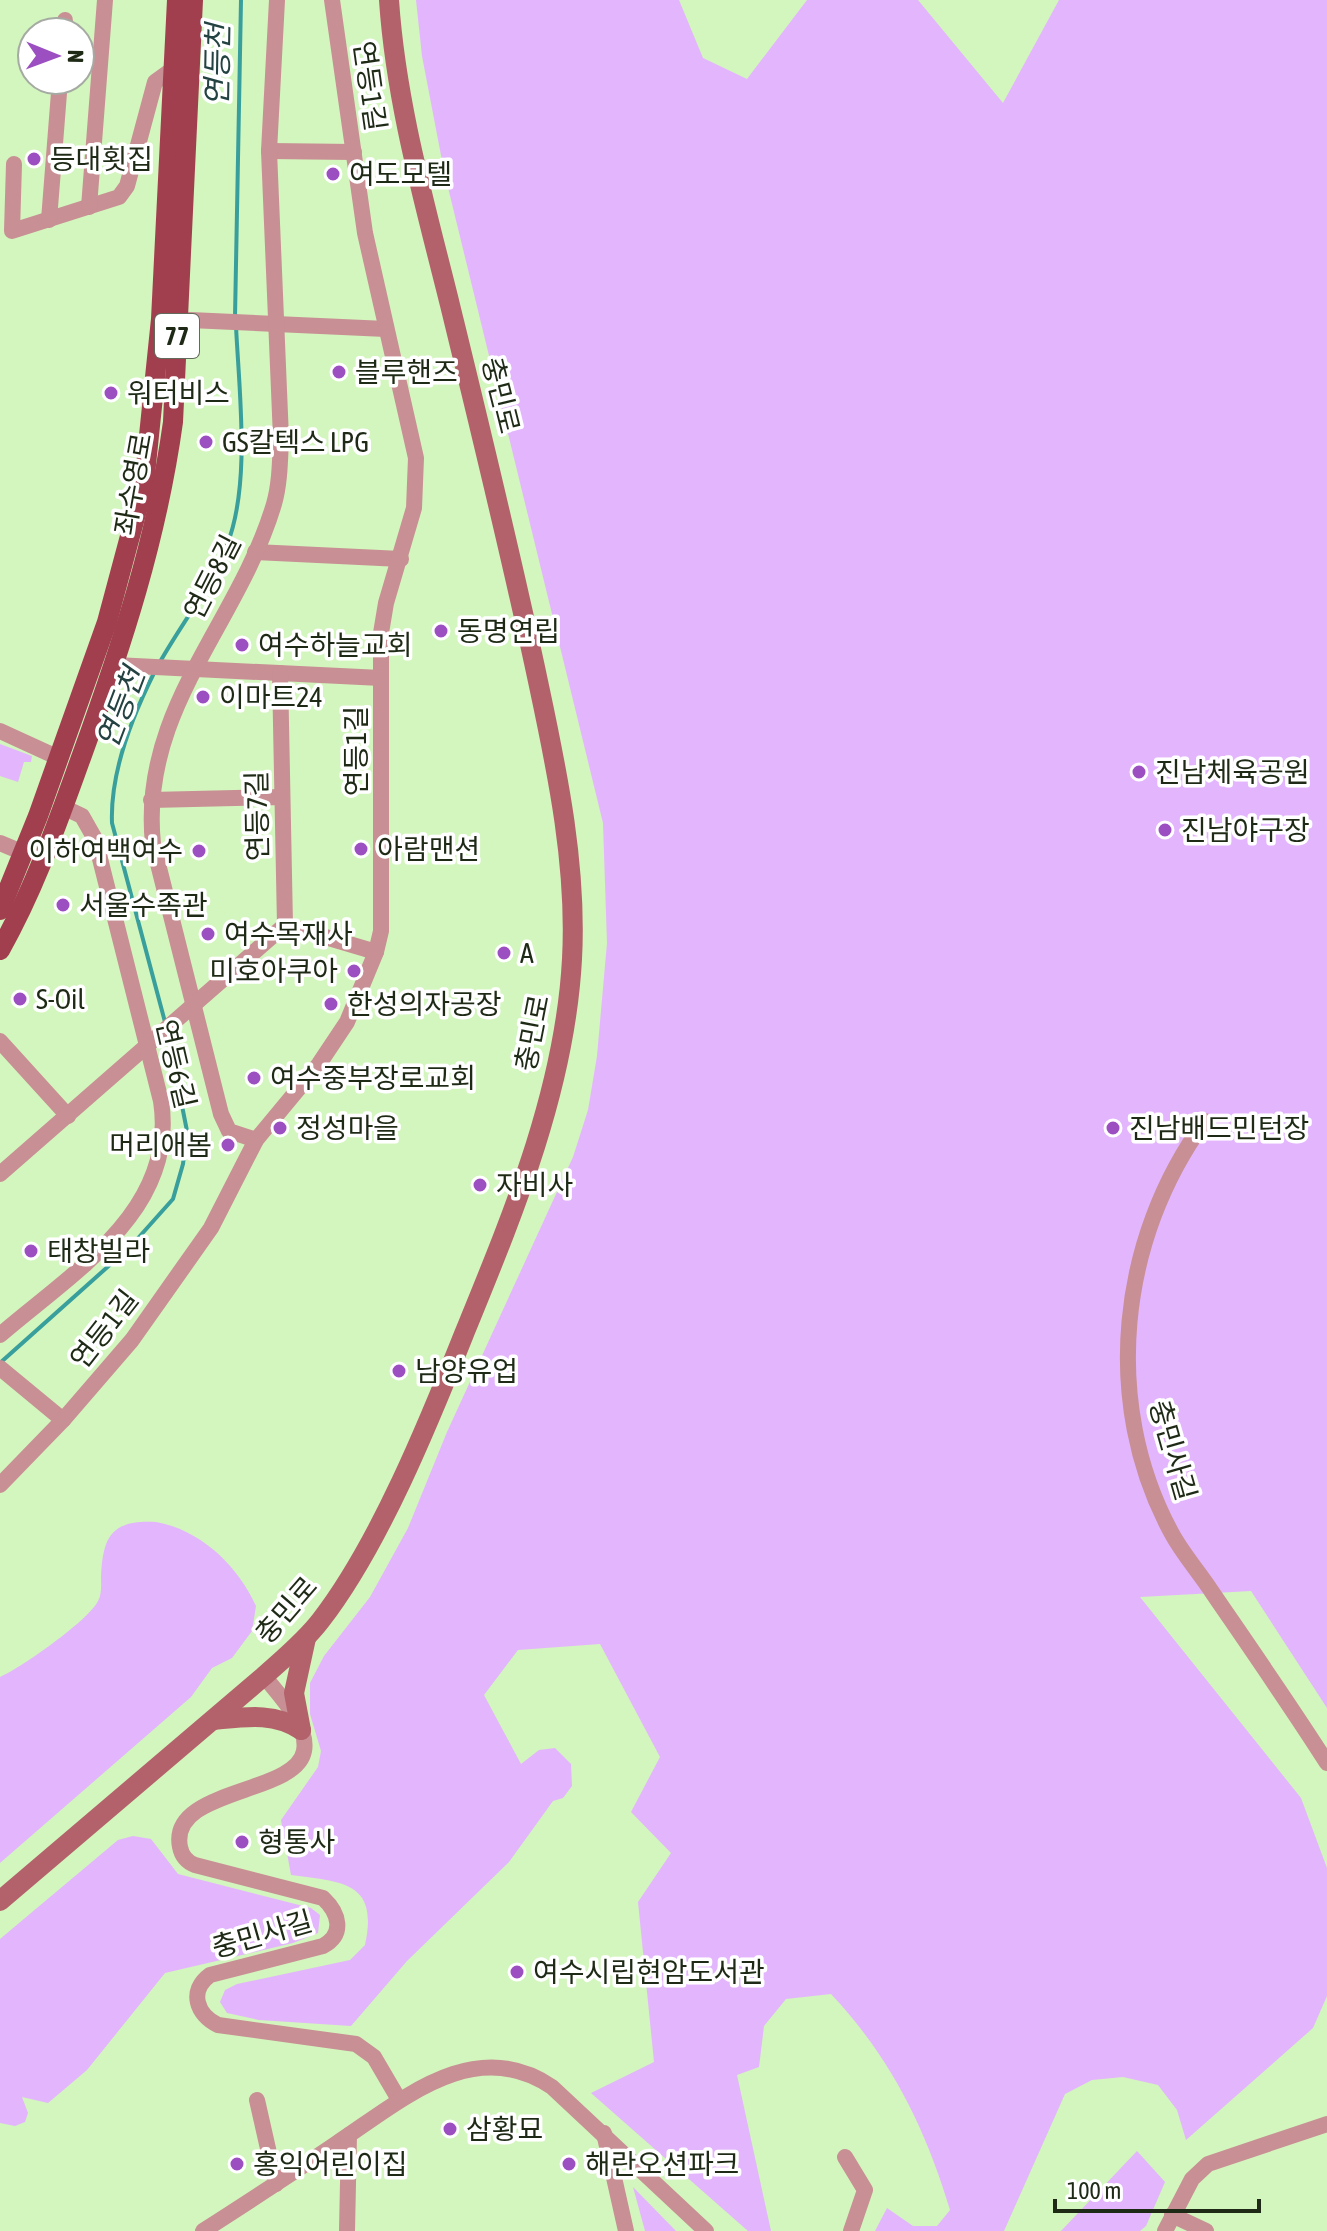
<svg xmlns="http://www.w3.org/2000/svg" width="1327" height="2231" viewBox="0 0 1327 2231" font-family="'Asap Condensed','Noto Sans KR',sans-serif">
	<rect width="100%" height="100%" fill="#d3f5be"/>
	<g fill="#e3b5fd">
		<path d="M416,0h263l24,58 44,21 60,-79h111l85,103 56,-103h268v1708l-76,-117 -111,6 161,201 26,70v128l-14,32 -127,112 -9,-30 -19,-25 -35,-8 -31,3 -27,14 -61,137h-129l12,-23 26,18h24l13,-16c-25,-83 -59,-152 -119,-216l-45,5 -22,27 -5,41 -22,8 34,156h-23l-157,-138 63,-31 -16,-160 33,-49 -40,-41 29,-55 -60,-113 -82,6 -34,45 37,69 18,-14 16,-2 16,16 1,22 -9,12 -10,3 -44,61 -102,99 -56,65 -92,-6 -32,-7 -7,-11 5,-12 12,-6 113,-24 15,-15c14,-64 -23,-63 -74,-70l-10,-55 37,-53 3,-16 -11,-37v-31l14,-27 46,-59 38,-69 39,-96 126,-275 15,-47 9,-54 10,-113 -4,-120 -159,-652 -22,-115z"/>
		<path d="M0,744l32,12 -1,6h-7l-6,20 -18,-6z"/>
		<path d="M156,1522c45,8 82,44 100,84l-4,25 -20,27 -20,10 -21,29 -191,166v-186c21,-9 89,-57 98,-76 4,-7 3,-16 3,-24 2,-42 11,-57 55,-55z"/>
		<path d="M133,1836l18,3 27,35 133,34 9,7 -2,18 -25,10 -128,30 -78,97 -39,33 -26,-6 6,16 -3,9 -10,4 -15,-3v-184l118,-99z"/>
		<path d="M1137,2151l28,31 -19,44 -6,5h-79z"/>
		<path d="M633,2187l43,44h-31z"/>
	</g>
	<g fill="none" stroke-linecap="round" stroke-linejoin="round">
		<g stroke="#389f9d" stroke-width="4">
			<path d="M235,317l6,-317"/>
			<path d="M160,662c22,-39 51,-75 67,-117 24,-61 12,-154 9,-219"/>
			<path d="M154,673c-22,44 -44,100 -42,150l53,199"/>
			<path d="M0,1363l131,-117 42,-47 10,-35 4,-33 -19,-96"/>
		</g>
		<g stroke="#c88f94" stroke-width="16">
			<path d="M64,32l1,-12"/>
			<path d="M269,151l85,1"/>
			<path d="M14,164l-2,67 107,-34 8,-11 28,-104 18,-13"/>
			<path d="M89,207l16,-207"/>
			<path d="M49,220l11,-140"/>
			<path d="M168,319l218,10"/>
			<path d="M255,552l146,7"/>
			<path d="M115,665l266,13"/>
			<path d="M0,731l59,27"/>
			<path d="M151,800l131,-3"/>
			<path d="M0,843l24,10"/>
			<path d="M285,925l91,27"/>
			<path d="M0,1041l68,75"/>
			<path d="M1205,1121c-86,117 -104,281 -34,411 11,21 28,40 41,60 39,57 78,113 115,171"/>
			<path d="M256,1140l-27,-9 -8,-17 -68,-270c-14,-135 85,-219 121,-340 6,-21 6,-44 7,-66l-12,-287 8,-151"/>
			<path d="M0,1174l285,-249 -5,-252"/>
			<path d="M0,1335c73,-63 178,-125 161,-234l-66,-262 -13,-23 -19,-9"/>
			<path d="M0,1368l63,52"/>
			<path d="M0,1485l63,-65 69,-80 79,-112 45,-88 63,-76 28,-42 29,-70 5,-21v-298l5,-30 28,-95 2,-50 -51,-225 -33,-233"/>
			<path d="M264,1676c15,19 45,49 40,75 -8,44 -136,37 -124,96 2,10 7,15 15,18l128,33c16,15 22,36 0,48l-113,29c-22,16 -13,40 8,50l138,19 18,13 24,41"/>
			<path d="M257,2100l19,84"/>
			<path d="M604,2133l22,98"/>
			<path d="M845,2157l20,33 -14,41"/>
			<path d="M1172,2215l34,16"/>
			<path d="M203,2231c45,-29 90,-58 134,-88 64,-42 137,-109 215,-56l154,144"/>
			<path d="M347,2231l2,-96"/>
			<path d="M1165,2231l27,-52 16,-15 119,-40"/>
		</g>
		<g stroke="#b3626b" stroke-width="20">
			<path d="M214,1720c31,-3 60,-8 87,10"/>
			<path d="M301,1730l-7,-37 12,-55"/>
			<path d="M0,1901l264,-225c20,-18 41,-35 57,-56 58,-75 108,-198 143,-286 49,-120 101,-244 108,-375 5,-91 -14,-184 -33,-273 -27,-128 -58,-254 -89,-381 -25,-101 -54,-201 -61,-305"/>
		</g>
		<g stroke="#a23f4f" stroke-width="20">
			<path d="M0,910l38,-94 69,-194 37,-138 17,-165 16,-319"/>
			<path d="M0,950c35,-62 58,-129 82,-195 40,-110 75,-217 91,-333l20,-422"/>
		</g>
	</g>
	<g fill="#9c4fc1" stroke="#fff" stroke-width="3">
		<circle cx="34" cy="159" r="8"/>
		<circle cx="333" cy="174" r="8"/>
		<circle cx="339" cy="372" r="8"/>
		<circle cx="111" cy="393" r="8"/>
		<circle cx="206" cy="442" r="8"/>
		<circle cx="441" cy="631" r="8"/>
		<circle cx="242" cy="645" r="8"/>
		<circle cx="203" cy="697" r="8"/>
		<circle cx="1139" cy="772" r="8"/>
		<circle cx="1165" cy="830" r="8"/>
		<circle cx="361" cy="849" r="8"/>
		<circle cx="199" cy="851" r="8"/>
		<circle cx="63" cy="905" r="8"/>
		<circle cx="208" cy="934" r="8"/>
		<circle cx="504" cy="953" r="8"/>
		<circle cx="354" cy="971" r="8"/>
		<circle cx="20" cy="999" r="8"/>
		<circle cx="331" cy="1004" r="8"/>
		<circle cx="254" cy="1078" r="8"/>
		<circle cx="280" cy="1128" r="8"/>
		<circle cx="1113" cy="1128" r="8"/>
		<circle cx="228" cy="1145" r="8"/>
		<circle cx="480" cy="1185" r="8"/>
		<circle cx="31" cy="1251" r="8"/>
		<circle cx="399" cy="1371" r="8"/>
		<circle cx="242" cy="1842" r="8"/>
		<circle cx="517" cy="1972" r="8"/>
		<circle cx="450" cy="2129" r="8"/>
		<circle cx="237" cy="2164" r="8"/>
		<circle cx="569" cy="2164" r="8"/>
	</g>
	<g text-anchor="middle" stroke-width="7" stroke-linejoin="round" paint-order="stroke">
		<rect fill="#fff" stroke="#626a5c" stroke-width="2" x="155" y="314" width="44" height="44" rx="6"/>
		<g font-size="26" font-weight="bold" fill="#1e2a16">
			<text x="177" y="345">77</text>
		</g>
		<g font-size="28" fill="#1e2a16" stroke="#fff">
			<text transform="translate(370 86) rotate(82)" y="10">연등1길</text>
			<text transform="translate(501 395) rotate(76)" y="10">충민로</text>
			<text transform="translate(133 484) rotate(-80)" y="10">좌수영로</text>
			<text transform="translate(212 577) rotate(-63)" y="10">연등8길</text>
			<text transform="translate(356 751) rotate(-90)" y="10">연등1길</text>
			<text transform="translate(257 816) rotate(-91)" y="10">연등7길</text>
			<text transform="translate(532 1033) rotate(-79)" y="10">충민로</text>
			<text transform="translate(176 1064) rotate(77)" y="10">연등6길</text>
			<text transform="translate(104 1329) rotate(-52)" y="10">연등1길</text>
			<text transform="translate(1173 1450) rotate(74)" y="10">충민사길</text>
			<text transform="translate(286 1610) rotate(-49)" y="10">충민로</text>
			<text transform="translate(262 1934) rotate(-16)" y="10">충민사길</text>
		</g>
		<g font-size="28" fill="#1e2a16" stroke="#fff" text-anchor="start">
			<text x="50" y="169">등대횟집</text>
			<text x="349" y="184">여도모텔</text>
			<text x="355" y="382">블루핸즈</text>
			<text x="127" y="403">워터비스</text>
			<text x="222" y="452">GS칼텍스 LPG</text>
			<text x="457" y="641">동명연립</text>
			<text x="258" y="655">여수하늘교회</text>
			<text x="219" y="707">이마트24</text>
			<text x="1155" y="782">진남체육공원</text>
			<text x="1181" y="840">진남야구장</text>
			<text x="377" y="859">아람맨션</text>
			<text x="183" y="861" text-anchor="end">이하여백여수</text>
			<text x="79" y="915">서울수족관</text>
			<text x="224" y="944">여수목재사</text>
			<text x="520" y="963">A</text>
			<text x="338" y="981" text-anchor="end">미호아쿠아</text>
			<text x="36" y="1009">S-Oil</text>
			<text x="347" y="1014">한성의자공장</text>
			<text x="270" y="1088">여수중부장로교회</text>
			<text x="296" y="1138">정성마을</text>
			<text x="1129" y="1138">진남배드민턴장</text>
			<text x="212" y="1155" text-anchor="end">머리애봄</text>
			<text x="496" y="1195">자비사</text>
			<text x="47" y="1261">태창빌라</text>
			<text x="415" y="1381">남양유업</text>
			<text x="258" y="1852">형통사</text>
			<text x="533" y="1982">여수시립현암도서관</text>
			<text x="466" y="2139">삼황묘</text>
			<text x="253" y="2174">홍익어린이집</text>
			<text x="585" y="2174">해란오션파크</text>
		</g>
		<g font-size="30" font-style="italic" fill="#234241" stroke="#fff">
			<text transform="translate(218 65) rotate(-89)" y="10">연등천</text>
			<text transform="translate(121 708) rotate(-69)" y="10">연등천</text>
		</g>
	</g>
	<g transform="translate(56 56) rotate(91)"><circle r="38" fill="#ffffff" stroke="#a5aaa2" stroke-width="2"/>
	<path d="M0-6L14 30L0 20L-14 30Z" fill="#9c4fc1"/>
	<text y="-12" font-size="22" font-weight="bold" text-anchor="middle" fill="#1e2a16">N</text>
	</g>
	<path d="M1055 2199v12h204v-12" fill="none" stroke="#1e2a16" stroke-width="4"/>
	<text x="1067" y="2199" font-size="24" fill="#1e2a16" stroke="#ffffff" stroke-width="6" paint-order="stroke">100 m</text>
</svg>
